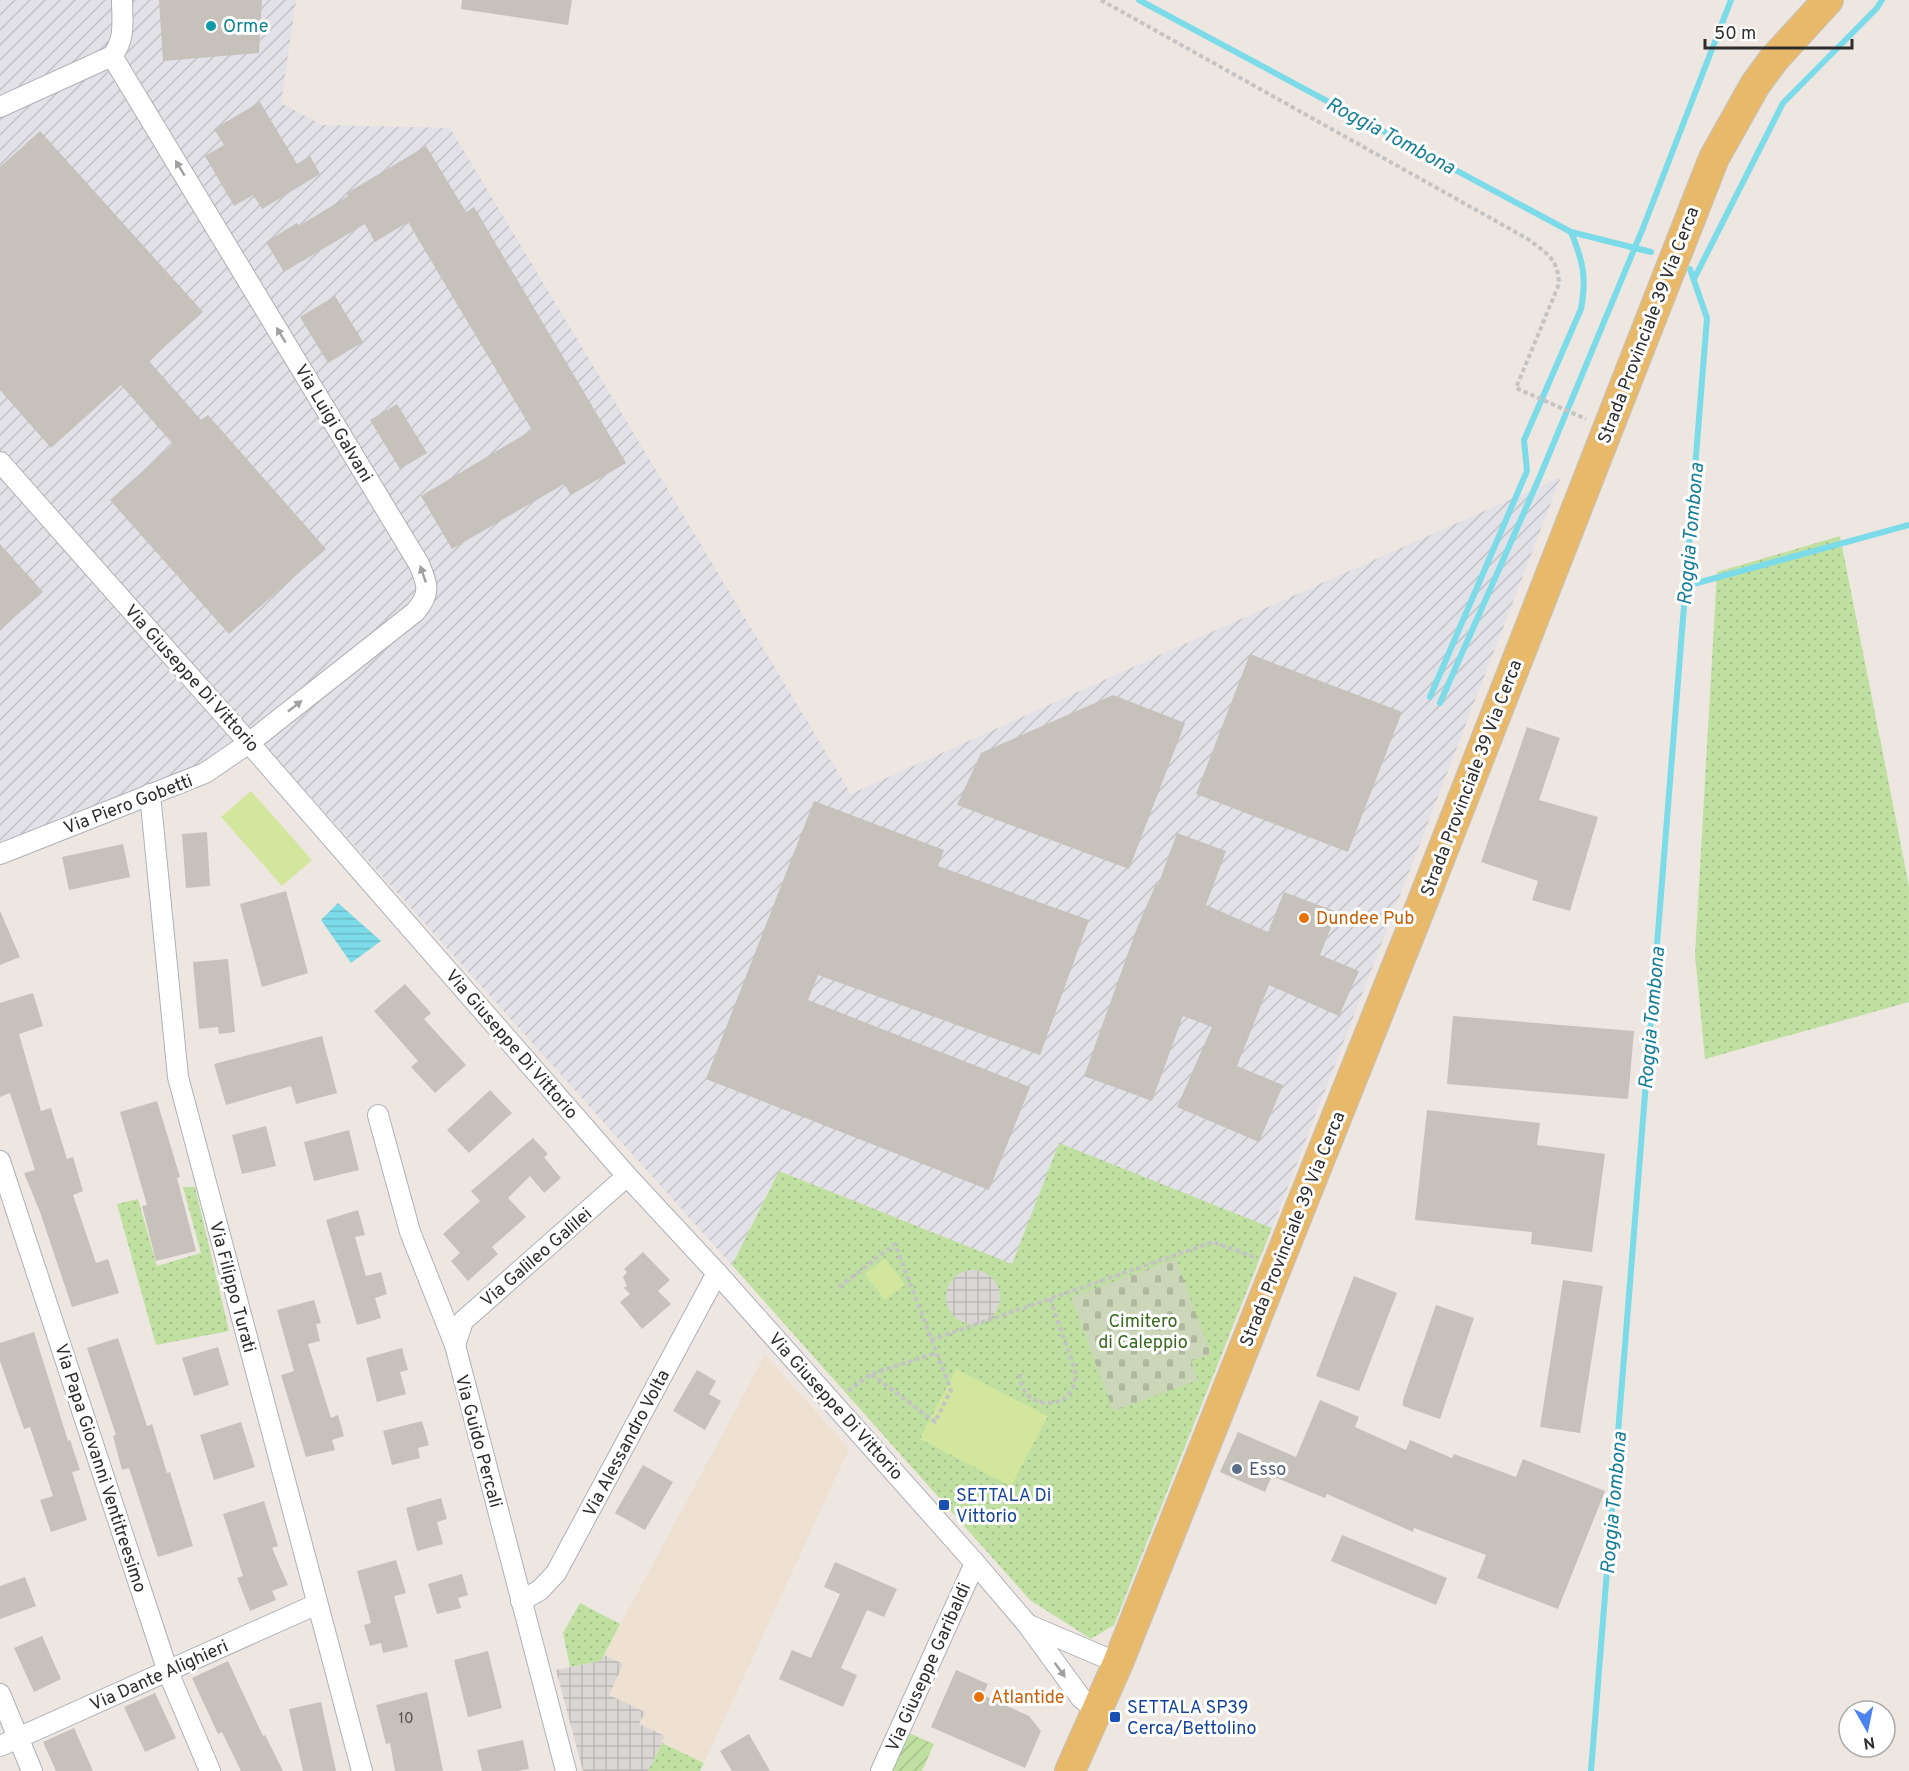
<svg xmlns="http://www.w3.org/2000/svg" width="1909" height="1771" viewBox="0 0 1909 1771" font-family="Overpass,sans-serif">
	<defs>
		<pattern id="industrial-furrows" width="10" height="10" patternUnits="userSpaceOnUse" patternTransform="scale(1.5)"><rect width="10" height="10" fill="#e2e1e7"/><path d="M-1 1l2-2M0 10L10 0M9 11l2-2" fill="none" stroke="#c2c1c6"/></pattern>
		<pattern id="grass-dots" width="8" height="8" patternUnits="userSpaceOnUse" patternTransform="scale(1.5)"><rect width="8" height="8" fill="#c0e0a2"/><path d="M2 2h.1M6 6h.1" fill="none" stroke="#a5c08c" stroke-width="1.8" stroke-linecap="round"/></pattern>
		<pattern id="cemetery-stones" width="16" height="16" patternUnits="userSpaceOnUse" patternTransform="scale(1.5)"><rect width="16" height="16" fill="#ccd6b9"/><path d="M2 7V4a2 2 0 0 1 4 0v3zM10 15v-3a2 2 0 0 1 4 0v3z" fill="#b0b89f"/></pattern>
		<pattern id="garden-furrows" width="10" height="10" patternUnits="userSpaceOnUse" patternTransform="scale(1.5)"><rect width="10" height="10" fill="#c0e0a2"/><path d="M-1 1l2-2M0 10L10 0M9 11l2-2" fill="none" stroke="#a5c08c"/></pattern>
		<pattern id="plaza-grid" width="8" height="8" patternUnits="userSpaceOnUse" patternTransform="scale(1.5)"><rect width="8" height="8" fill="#dad6d4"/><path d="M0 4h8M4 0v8" fill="none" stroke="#bbb8b6"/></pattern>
		<pattern id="water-rules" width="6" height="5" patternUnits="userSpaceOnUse" patternTransform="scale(1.5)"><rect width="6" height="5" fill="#7cdbe8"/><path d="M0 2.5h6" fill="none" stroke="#6cbcc7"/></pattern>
	</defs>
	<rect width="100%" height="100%" fill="#eee6e1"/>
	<path fill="url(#industrial-furrows)" d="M0,0h296l-15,103 41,22 128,3 401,666 302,-136 408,-181 -289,751 -213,-84 -47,121 -233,-94 -47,94 -482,-536 -48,36 -202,78z"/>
	<path fill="#eee1d2" d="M765,1355l84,94 -145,314 -42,-20 3,-7 -26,-12 5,-12 -35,-17 -5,-40z"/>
	<g fill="url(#grass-dots)">
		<path d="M1840,536l69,350v116l-204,57 -10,-104 22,-383z"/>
		<path d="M1059,1143l213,85 -158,397 -23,14 -61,-39 -298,-335 47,-94 233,93z"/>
		<path d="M183,1187h12l34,144 -73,14 -39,-141 21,-5 19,67 44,-13z"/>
		<path d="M580,1603l40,21 -19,37 -31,6 -7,-34z"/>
		<path d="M662,1743l42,20 -4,8h-52z"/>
	</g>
	<path fill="url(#cemetery-stones)" d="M1176,1259l35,95 -20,7 7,19 -85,31 -42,-114z"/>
	<path fill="url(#garden-furrows)" d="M909,1733l25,11 -12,27h-30z"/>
	<g fill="#d2e69e">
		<path d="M251,791l61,69 -30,26 -61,-69z"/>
		<path d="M885,1258l20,27 -20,15 -20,-26z"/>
		<path d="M956,1369l92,47 -37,70 -91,-47z"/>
	</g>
	<g fill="url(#plaza-grid)">
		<circle cx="973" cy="1297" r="27"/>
		<path d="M604,1655l19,9 -14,31 36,17 -6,12 26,12 -17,35h-65l-27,-101 45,-9z"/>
	</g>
	<path fill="url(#water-rules)" d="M338,903l43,38 -30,22 -30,-43z"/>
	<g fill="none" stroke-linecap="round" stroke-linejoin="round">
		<g stroke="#7cdbe8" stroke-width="6">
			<path d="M1139,0l432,232 80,20"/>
			<path d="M1694,279l89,-176 94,-95 5,-8"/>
			<path d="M1686,586l223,-61"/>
			<path d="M1430,697l97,-226 -3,-31 57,-131c6,-31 2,-48 -10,-77"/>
			<path d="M1440,703l100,-227 103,-248 88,-228"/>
			<path d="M1591,1771l116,-1453 -17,-49"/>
		</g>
	</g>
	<g fill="#c7c1bc">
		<path d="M159,0h103l-3,53 -96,8z"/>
		<path d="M462,0h110l-4,25 -107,-16z"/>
		<path d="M260,102l37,62 13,-8 10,18 -58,35 -9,-14 -19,11 -29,-50 19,-11 -10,-16z"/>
		<path d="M40,131l163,181 -54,49 52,59 7,-5 118,134 -97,85 -119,-134 63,-56 -52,-59 -70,63 -51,-58v-223z"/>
		<path d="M426,146l40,66 8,-5 152,256 -55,32 -7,-11 -112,65 -31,-53 111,-66 -124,-208 -33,20 -10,-18 -81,48 -18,-30 31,-19 2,3 49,-30 -1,-3z"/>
		<path d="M335,296l28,46 -35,21 -28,-46z"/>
		<path d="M397,404l30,49 -27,16 -30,-49z"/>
		<path d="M0,544l43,48 -43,38z"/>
		<path d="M1250,654l152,58 -54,140 -152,-58z"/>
		<path d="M1113,695l72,28 -56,146 -172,-64 24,-52z"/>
		<path d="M1527,727l33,11 -21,62 59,17 -28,94 -38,-11 6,-19 -57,-19z"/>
		<path d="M814,801l130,49 -6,16 151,54 -49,135 -222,-80 -10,25 222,87 -41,103 -283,-111z"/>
		<path d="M207,832l3,54 -24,2 -4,-54z"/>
		<path d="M1177,833l49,18 -20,54 62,27 16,-40 53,20 -17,43 39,16 -20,45 -70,-31 -32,81 46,19 -24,57 -82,-35 35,-80 -29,-11 -31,85 -68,-25 53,-148 19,-44 2,1z"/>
		<path d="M123,844l7,33 -61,13 -7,-33z"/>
		<path d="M286,891l22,82 -46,14 -22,-83z"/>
		<path d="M0,911l20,46 -20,8z"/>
		<path d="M228,959l7,73 -16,2 -1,-7 -19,2 -6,-67z"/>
		<path d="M405,984l26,29 -7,6 42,46 -31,28 -24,-26 7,-6 -44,-50z"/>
		<path d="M33,993l10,33 -24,8 22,77 10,-3 16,51 6,-2 10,34 -10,4 23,68 12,-4 11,34 -47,14 -32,-95 -16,-39 11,-3 -25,-77 -10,4v-94z"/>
		<path d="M1453,1016l181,15 -6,68 -181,-15z"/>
		<path d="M322,1036l15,57 -41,11 -5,-18 -65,19 -12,-41z"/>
		<path d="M490,1090l22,23 -43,40 -22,-23z"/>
		<path d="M157,1101l23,76 -3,1 19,73 -40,10 -14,-55 5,-1 -27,-93z"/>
		<path d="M1427,1110l113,13 -3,22 68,9 -13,98 -61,-8 1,-12 -117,-12z"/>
		<path d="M266,1126l10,40 -34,8 -10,-39z"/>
		<path d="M349,1130l10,40 -45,11 -10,-39z"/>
		<path d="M533,1138l15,16 -4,3 17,21 -17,15 -14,-17 -22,22 18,19 -34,30 6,7 -30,27 -17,-20 9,-8 -17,-19 37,-33 -9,-10z"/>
		<path d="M358,1210l7,25 -10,2 11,39 15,-4 6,22 -12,4 6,20 -24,7 -31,-105z"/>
		<path d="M643,1252l27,28 -12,11 13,13 -29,25 -22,-27 10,-8 -6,-6 3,-2 -4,-9 4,-5 -3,-3z"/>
		<path d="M1354,1276l43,17 -38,98 -43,-15z"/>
		<path d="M1563,1280l40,6 -23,147 -40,-6z"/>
		<path d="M314,1300l7,23 -5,1 4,17 -12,3 23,74 7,-3 6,21 -12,4 3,10 -29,7 -25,-82 13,-4 -17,-61z"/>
		<path d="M1436,1305l38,13 -34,101 -37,-13v-6z"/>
		<path d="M34,1332l34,109 2,-1 10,30 -8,2 15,48 -36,12 -11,-32 13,-4 -23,-69 -6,2 -24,-68v-18z"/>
		<path d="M118,1338l29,88 5,-2 15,49 3,-1 23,74 -35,11 -29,-89 -7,2 -9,-34 3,-1 -29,-87z"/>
		<path d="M218,1347l11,38 -35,11 -12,-38z"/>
		<path d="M402,1348l6,22 -8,2 6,22 -29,8 -11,-44z"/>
		<path d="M697,1370l19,11 -7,13 12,7 -16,29 -32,-19z"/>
		<path d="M1320,1400l39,17 -4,10 51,23 4,-10 42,18 2,-4 62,23 7,-18 82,32 -47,118 -81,-31 9,-23 -72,-27 -1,4 -86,-38 -2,4 -53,-22 -7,16 -45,-20 18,-40 58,25z"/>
		<path d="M422,1421l7,24 -11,3 2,10 -28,7 -9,-34z"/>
		<path d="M241,1422l14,45 -41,13 -14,-45z"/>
		<path d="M643,1465l30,17 -28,48 -30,-17z"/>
		<path d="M441,1498l6,21 -10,3 6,22 -26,7 -11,-43z"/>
		<path d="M264,1501l14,45 -6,2 16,37 -16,6 4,9 -26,11 -13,-33 6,-2 -20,-62z"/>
		<path d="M1342,1535l105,43 -11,27 -105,-44z"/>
		<path d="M396,1560l10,33 -12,3 14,51 -25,6 -2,-10 -11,3 -6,-21 7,-2 -14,-52z"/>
		<path d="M835,1562l62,27 -13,28 -17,-7 -26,58 16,7 -14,32 -64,-28 13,-29 19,8 29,-64 -16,-7z"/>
		<path d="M462,1574l6,21 -10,3 3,10 -24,6 -9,-30z"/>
		<path d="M25,1577l11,29 -36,13v-33z"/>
		<path d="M42,1636l19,43 -27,13 -20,-44z"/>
		<path d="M488,1651l14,57 -34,9 -14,-57z"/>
		<path d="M228,1661l35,75 2,-1 18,36h-42l-19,-39 -4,2 -26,-56z"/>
		<path d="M956,1670l32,14 -5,11 46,21 12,15 -16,37 -94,-41z"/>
		<path d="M427,1692l16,79h-48l-5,-28 -4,1 -10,-39z"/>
		<path d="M155,1693l21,45 -31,14 -21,-45z"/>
		<path d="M321,1702l15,69h-33l-14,-62z"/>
		<path d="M74,1728l19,43h-37l-13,-29z"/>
		<path d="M749,1734l21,37h-38l-12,-20z"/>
		<path d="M523,1740l6,29 -12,2h-35l-5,-21z"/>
	</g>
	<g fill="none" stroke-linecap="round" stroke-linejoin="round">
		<defs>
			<g id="minor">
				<path d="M0,107l112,-51c14,-17 10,-36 10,-56"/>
				<path d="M0,462l249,281 378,433 90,97 258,290 52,61 54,74 17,14"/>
				<path d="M150,794l28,283 184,694"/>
				<path d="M0,854l205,-81 44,-30 166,-131c16,-18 13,-27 4,-48l-307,-508"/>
				<path d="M378,1115l32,117 45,113 111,426"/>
				<path d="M0,1161l168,511 42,99"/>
				<path d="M455,1345l8,-24 164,-145"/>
				<path d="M521,1601l19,-11 16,-17 161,-300"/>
				<path d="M1029,1625l89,38"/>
				<path d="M0,1694l32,77"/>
				<path d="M0,1746l317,-142"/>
				<path d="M881,1771l94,-208"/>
			</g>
			<path id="primary" d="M1070,1771l48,-108 297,-742 299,-763 41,-73 19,-26 54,-59"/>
		</defs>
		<use href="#minor" stroke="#adb1b8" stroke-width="22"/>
		<use href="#primary" stroke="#c4c4c4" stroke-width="32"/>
		<g stroke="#c4c4c4" stroke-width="4" stroke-dasharray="4.5 3" stroke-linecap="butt">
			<path d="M1101,0l427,239c19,15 30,19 31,45l-43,104 70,31"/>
			<path d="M839,1287l56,-43 56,146 -16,32 -64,-48"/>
			<path d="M931,1340l282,-98 44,16"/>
			<path d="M1020,1374c0,40 60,39 55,-4l-25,-71"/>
			<path d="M848,1391l23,-17 65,-21"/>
		</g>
		<use href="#minor" stroke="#fff" stroke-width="20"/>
		<use href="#primary" stroke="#e8b96b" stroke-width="30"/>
	</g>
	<defs><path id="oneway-solid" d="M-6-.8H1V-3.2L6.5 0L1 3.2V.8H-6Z" transform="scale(1.5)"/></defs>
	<g fill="#a0a0a0">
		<use href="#oneway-solid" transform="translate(180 168) rotate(-121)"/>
		<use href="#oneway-solid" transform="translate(281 335) rotate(-121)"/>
		<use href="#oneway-solid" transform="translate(423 574) rotate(-109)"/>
		<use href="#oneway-solid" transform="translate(295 706) rotate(-38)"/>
		<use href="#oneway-solid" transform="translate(1060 1670) rotate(54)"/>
	</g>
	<circle fill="#0f9aa8" stroke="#fff" stroke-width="2" cx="211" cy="26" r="6"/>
	<g fill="#e8710a" stroke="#fff" stroke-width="2">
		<circle cx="1304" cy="918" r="6"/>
		<circle cx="979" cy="1697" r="6"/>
	</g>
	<circle fill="#5c6f8a" stroke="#fff" stroke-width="2" cx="1237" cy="1469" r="6"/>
	<g fill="#1a4fb4" stroke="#fff" stroke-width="2">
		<rect x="938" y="1499" width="12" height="12" rx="3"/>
		<rect x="1109" y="1711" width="12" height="12" rx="3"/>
	</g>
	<g text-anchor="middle" stroke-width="6" stroke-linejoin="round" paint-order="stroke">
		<g font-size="15" fill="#545251">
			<text x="406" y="1723">10</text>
		</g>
		<g font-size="18" fill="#0d838f" stroke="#fff" text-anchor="start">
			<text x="223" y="32">Orme</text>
		</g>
		<g font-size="18" fill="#2d2d2d" stroke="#fff">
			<text transform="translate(1648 325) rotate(-69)" y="6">Strada Provinciale 39 Via Cerca</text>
			<text transform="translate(334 423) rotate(59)" y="6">Via Luigi Galvani</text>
			<text transform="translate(192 678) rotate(48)" y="6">Via Giuseppe Di Vittorio</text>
			<text transform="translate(1471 778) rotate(-69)" y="6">Strada Provinciale 39 Via Cerca</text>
			<text transform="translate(128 804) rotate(-21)" y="6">Via Piero Gobetti</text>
			<text transform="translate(512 1044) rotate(49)" y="6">Via Giuseppe Di Vittorio</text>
			<text transform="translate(1292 1229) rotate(-68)" y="6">Strada Provinciale 39 Via Cerca</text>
			<text transform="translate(536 1257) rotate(-41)" y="6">Via Galileo Galilei</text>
			<text transform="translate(233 1287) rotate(75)" y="6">Via Filippo Turati</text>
			<text transform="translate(836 1406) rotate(48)" y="6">Via Giuseppe Di Vittorio</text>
			<text transform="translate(479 1441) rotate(75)" y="6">Via Guido Percali</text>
			<text transform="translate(626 1443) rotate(-62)" y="6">Via Alessandro Volta</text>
			<text transform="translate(101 1468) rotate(72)" y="6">Via Papa Giovanni Ventitreesimo</text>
			<text transform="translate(928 1667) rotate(-66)" y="6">Via Giuseppe Garibaldi</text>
			<text transform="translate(159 1675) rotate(-24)" y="6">Via Dante Alighieri</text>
		</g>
		<g font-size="18" fill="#c56008" stroke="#fff" text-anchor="start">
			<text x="1316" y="924">Dundee Pub</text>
			<text x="991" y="1703">Atlantide</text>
		</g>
		<g font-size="18" fill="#396820" stroke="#fff">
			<text x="1143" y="1327">Cimitero<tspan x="1143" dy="21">di Caleppio</tspan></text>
		</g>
		<g font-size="18" fill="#4e5e75" stroke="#fff" text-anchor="start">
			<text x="1249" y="1475">Esso</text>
		</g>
		<g font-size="18" fill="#164399" stroke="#fff" text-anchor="start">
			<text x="956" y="1501">SETTALA Di<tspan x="956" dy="21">Vittorio</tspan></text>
			<text x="1127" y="1713">SETTALA SP39<tspan x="1127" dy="21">Cerca/Bettolino</tspan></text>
		</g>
		<g font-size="20" font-style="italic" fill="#177e98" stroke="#fff">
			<text transform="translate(1391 135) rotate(28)" y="7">Roggia Tombona</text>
			<text transform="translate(1690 534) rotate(-85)" y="7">Roggia Tombona</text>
			<text transform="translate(1651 1018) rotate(-85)" y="7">Roggia Tombona</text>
			<text transform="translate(1613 1503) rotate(-85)" y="7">Roggia Tombona</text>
		</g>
	</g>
	<g transform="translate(1867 1729) rotate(171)"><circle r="28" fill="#ffffff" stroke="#ababab" stroke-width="1.5"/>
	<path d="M0-4.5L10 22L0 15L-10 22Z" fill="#4d83ef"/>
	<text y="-9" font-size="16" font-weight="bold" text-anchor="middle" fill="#2d2d2d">N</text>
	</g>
	<path d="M1705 39v9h147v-9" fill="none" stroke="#2d2d2d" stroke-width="3"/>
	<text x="1714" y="39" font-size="18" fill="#2d2d2d" stroke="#ffffff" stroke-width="4.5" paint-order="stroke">50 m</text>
</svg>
